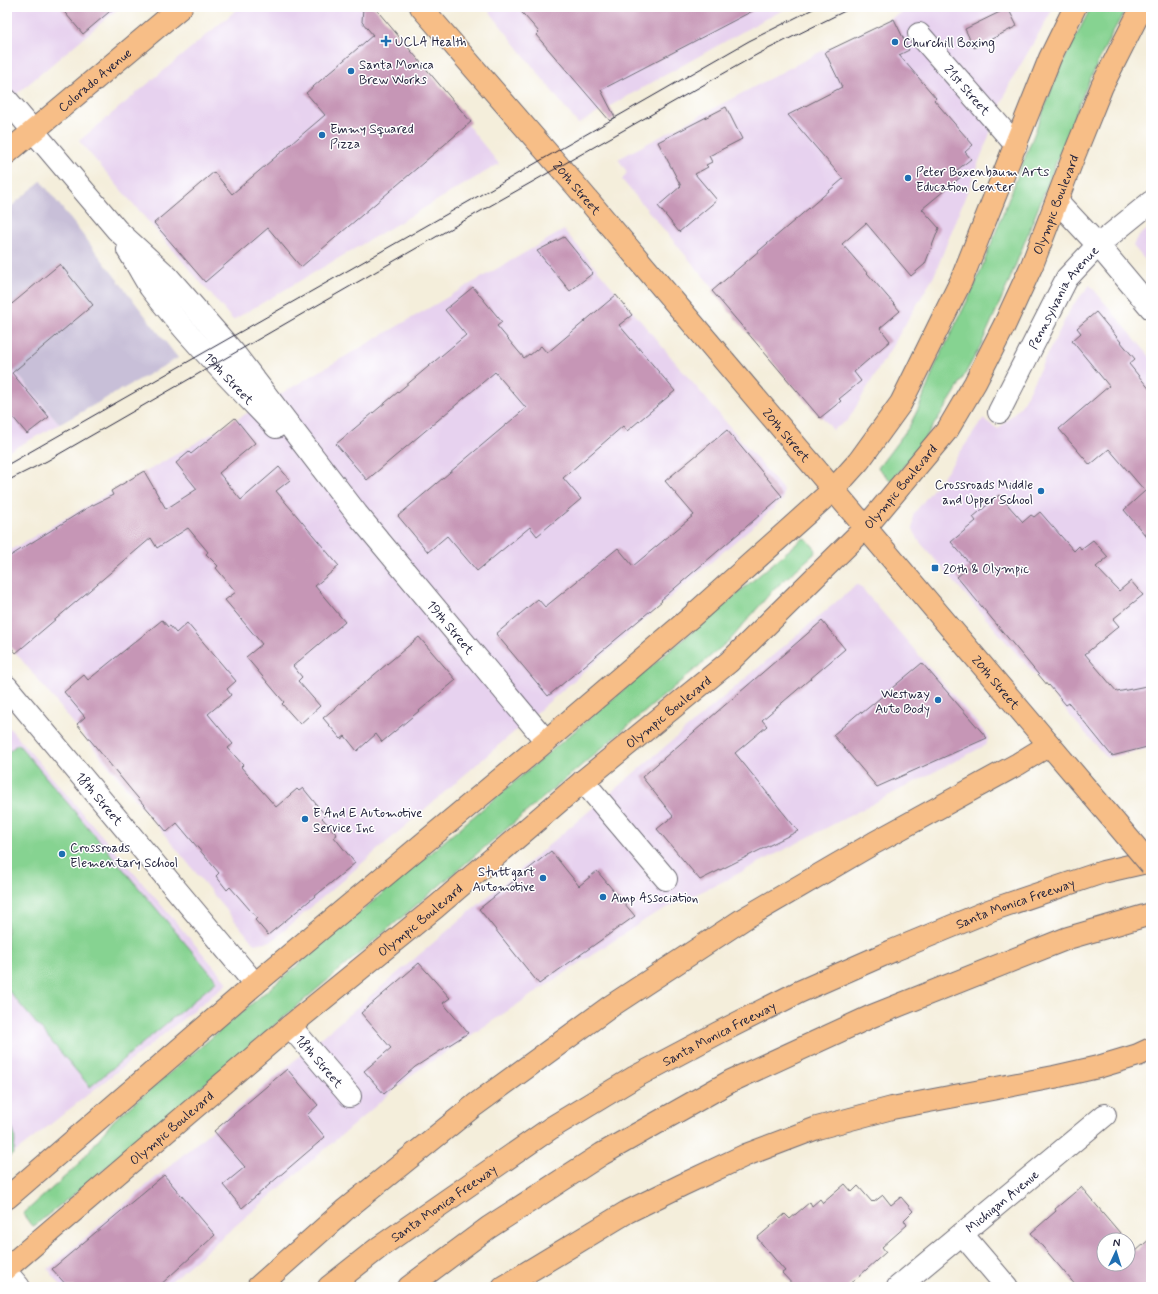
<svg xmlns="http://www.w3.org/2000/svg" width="1158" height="1294" viewBox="0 0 1158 1294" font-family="Mynerve,sans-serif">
	<rect width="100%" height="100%" fill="#fff"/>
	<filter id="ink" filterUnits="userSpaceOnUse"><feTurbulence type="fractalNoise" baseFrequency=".025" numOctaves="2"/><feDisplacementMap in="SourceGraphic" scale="8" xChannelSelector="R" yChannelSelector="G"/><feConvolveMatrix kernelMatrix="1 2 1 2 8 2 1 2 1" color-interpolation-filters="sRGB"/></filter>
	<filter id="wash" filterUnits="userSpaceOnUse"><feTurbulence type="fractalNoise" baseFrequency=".012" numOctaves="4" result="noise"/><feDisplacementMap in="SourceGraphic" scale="16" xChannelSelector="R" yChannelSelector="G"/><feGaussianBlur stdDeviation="0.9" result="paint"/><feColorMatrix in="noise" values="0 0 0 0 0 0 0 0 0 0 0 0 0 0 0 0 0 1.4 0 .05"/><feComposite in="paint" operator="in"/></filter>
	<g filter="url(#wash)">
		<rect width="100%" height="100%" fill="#f4eedb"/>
		<g fill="#e7d2ef">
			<path d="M7,7h113l-113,95z"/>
			<path d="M240,7h132l127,157 -266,156 -154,-179z"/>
			<path d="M486,7h304l-25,12 -187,105z"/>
			<path d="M914,7h140l-45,78 -75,191 -86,144 -15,10 -211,-250 5,-8 -9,-13 200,-106z"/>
			<path d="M1151,226v41l-18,-21 3,-7z"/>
			<path d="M564,230l219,260v10l-511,441 -18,3 -247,-302v-90z"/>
			<path d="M1090,285l61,73v390l-44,10 -188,-217 -6,-12v-14l37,-48 33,-48 15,10 23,-23 51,-100z"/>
			<path d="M7,362l53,62 -53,28z"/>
			<path d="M856,585h3l130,152 -3,8 -260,135 -72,34 -240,159 -250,214h-102l-14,-18z"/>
			<path d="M7,725l221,258 -221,176z"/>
		</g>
		<path fill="#c8bfd8" d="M41,181l137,177 -118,66 -53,-62v-152z"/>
		<g fill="#86d391" stroke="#547a66">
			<path d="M1091,7h36l-17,30 -26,55 -76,192 -27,61 -27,49 -34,52 -26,32 -4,2 -12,-12 31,-41 11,-22 16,-41 39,-79 85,-217z"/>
			<path d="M806,538l10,12 -2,4 -41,36 -41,48 -643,544 -55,44 -3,-1 -8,-11 54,-48 36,-45 689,-582z"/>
			<path d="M18,744l199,237 -127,106 -83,-98v-236z"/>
			<path d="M7,1120c9,10 9,22 6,34l-6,5z"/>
		</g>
		<g id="blocks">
			<g fill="#c696b6">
				<path d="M60,7h55l-32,27z"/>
				<path d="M363,7h11l97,115 -170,145 -33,-39 -63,54 -51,-59 60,-51 18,22 93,-79 -19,-22 67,-58 -11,-13z"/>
				<path d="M517,7h243l-159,83 14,27 -5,4 -74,-86 3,-3z"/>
				<path d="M1008,8l9,18 -43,22 -9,-19z"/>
				<path d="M894,19l15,31 -10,5 37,43 -2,2 39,45 -8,7 6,7 -14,11 5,6 -40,33 17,19 -14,36 -14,12 -45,-53 -24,21 58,67 -20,17 10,13 -36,31 7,9 -22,18 2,2 -21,17 -108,-127 131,-112 -55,-64 54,-28 -17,-35z"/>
				<path d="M726,107l16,32 -33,17 3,6 -6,3 2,2 -13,7 22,26 -38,32 -21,-26 23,-20 -23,-44z"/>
				<path d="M564,237l29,36 -23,18 -33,-40z"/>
				<path d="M60,264l33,41 -81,68 37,44 -22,17 -20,-24v-102z"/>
				<path d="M473,287l29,35 -5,4 27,32 5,-4 1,1 11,-9 6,7 69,-58 16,20 -13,10 56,66 -48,40 -4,-5 -60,52 18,21 -44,37 -7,-9 -53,44 -30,-35 -19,16 -30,-36 128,-108 -31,-36 -128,108 -31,-36 130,-109 -21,-25z"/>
				<path d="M1096,312l39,47 -6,5 22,27v151l-27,-32 21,-19 -36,-42 -19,16 -31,-36 50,-43 -37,-45 9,-8 -4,-5z"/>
				<path d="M235,418l20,25 -36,30 22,27 38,-33 11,13 -14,11 63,75 -24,20 30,36 -52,44 9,11 -4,4 22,25 -20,18 -18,-20 2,-2 -38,-45 16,-13 -37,-44 11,-8 -20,-24 2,-2 -12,-12 2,-2 -20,-24 -31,20 -6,-10 -135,115 -9,-11v-84l80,-50 26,-13 -2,-4 33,-20 22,38 31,-20 -21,-26 13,-11 2,2z"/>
				<path d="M727,430l55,66 -121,104 1,1 -114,95 -52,-62 42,-35 7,8 73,-59 15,18 61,-51 -29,-34z"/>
				<path d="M999,495l24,27 8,-7 3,2 6,-5 34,39 5,-5 2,3 12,-9 15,17 -12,10 23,24 12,-10 12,14 -30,24 6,7 -34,28 32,38 34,-7v61l-39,10 -43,-53 -3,2 -17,-20 -1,1 -91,-109 14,-12 -20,-23 25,-21 -3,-4z"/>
				<path d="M162,620l6,7 2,-1 6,7 11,-10 49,58 -9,8 4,6 -23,19 25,30 -5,4 15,17 -2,2 35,40 21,-18 2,2 4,-3 22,27 -3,3 15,17 -3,2 21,26 -87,72 -13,-15 2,-2 -27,-31 -3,3 -11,-14 3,-3 -42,-50 -10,9 -35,-41 -55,-67 8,-7 -21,-25 20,-17 4,5z"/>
				<path d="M822,621l23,28 -83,71 5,6 -32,27 63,78 -98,49 -43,-51 16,-13 -31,-39z"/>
				<path d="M419,637l37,43 -74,62 -6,-8 -19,17 -12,-15 -4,3 -18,-21z"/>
				<path d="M922,663l65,75 -110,49 -44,-52 28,-24 1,2z"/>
				<path d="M551,851l28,35 18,-15 38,45 -96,68 -60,-75z"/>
				<path d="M419,963l31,35 -7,5 25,30 -53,34 -31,27 -20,-23 27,-23 -30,-35z"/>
				<path d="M287,1069l31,36 -11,10 18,22 -83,71 -19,-23 22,-18 -31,-36z"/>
				<path d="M164,1175l51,60 -57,52h-90l-16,-18z"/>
				<path d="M845,1184l7,8 6,-6 14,16 1,-1 1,1 9,-7 8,10 10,-8 12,14 -9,9 3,5 -25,22 4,5 -39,35h-52l-13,-14 3,-2 -28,-33 28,-24 5,5 20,-17 2,4 8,-7 3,4z"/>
				<path d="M1081,1187l45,53h-22v24h24v-22l8,9 15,-13v49h-74l-46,-54 25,-22 -1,-2z"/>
			</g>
		</g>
	</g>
	<g filter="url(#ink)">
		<use href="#blocks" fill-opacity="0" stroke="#6c6973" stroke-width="1"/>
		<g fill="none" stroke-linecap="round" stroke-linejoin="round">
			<defs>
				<g id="minor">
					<path id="s1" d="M919,34l97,111"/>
					<path id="s2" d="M7,100l110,130 50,46 67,77 123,161 189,227"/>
					<path d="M1057,201l41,44 53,63"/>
					<path id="s3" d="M128,250c8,12 14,25 22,37 38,50 83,95 126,140"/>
					<path id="s4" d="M999,412l68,-134 31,-33 53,-43"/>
					<path id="s5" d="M7,687l248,297"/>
					<path d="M583,781l83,98"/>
					<path id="s6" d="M290,1026l60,70"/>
					<path d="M962,1234l45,53"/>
					<path d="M7,1273l12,14"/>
					<path id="s7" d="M898,1287l207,-172"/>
				</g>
				<g id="major">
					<path id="s8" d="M421,7l156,180 515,608"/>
					<path id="s9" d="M7,153l174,-146"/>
					<path d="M7,1198l248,-214 291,-243 144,-123 143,-128 26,-29 42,-58 60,-122 89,-223 25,-51"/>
					<path id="s10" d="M7,1268l283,-242 146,-119 147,-126 146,-119 137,-135 82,-98 27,-46 29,-57 28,-61 41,-107 29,-72 40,-79"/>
				</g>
				<g id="highway">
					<path d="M258,1287l88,-78 129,-104 136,-99 134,-88 129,-75 144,-79 31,-19"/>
					<path id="s11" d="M329,1287l52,-41 170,-118 84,-51 83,-44 81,-41 93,-41 99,-41 112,-38 48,-11"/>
					<path d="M409,1287l79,-59 114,-74 129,-73 141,-65 196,-78 83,-24"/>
					<path d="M503,1287l124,-75 55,-27 64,-30 71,-27 75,-20 162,-31 44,-10 40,-12 13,-6"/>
				</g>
			</defs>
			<use href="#minor" stroke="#6c6973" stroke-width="24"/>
			<use href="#major" stroke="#6c6973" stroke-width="24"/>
			<use href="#highway" stroke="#6c6973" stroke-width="24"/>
			<use href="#minor" stroke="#fff" stroke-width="22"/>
			<use href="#major" stroke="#f7be87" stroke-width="22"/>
			<use href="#highway" stroke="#f7be87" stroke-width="22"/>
			<g stroke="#22223b" stroke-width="1">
				<path d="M7,465l468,-267 274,-157 68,-34"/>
				<path d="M7,481l40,-20 434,-250 277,-157 95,-47"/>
			</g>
			<defs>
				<path id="major-bridge" d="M1092,795l59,70"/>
			</defs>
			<use href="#major-bridge" stroke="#6c6973" stroke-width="24" stroke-linecap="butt"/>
			<use href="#major-bridge" stroke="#f7be87" stroke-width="22"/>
		</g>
	</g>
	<g fill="#1f6fb2" stroke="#fff" stroke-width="1.5">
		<path d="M384 35h4v4h4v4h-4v4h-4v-4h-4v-4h4z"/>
		<circle cx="895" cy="42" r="4"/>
		<circle cx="351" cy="71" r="4"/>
		<circle cx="322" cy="135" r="4"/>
		<circle cx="908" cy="178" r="4"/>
		<circle cx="1041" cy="491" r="4"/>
		<rect x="931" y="564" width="8" height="8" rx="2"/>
		<circle cx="938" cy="700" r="4"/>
		<circle cx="305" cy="819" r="4"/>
		<circle cx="62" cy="854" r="4"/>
		<circle cx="543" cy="878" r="4"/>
		<circle cx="603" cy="897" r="4"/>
	</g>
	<g text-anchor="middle" stroke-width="3" stroke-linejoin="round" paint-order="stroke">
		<g font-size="13" fill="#22223b" stroke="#fff" text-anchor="start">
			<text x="395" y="46">UCLA Health</text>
			<text x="903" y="47">Churchill Boxing</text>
			<text x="359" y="69">Santa Monica<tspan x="359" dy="15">Brew Works</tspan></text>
			<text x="330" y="133">Emmy Squared<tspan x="330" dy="15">Pizza</tspan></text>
			<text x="916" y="176">Peter Boxenbaum Arts<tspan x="916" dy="15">Education Center</tspan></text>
			<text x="1033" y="489" text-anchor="end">Crossroads Middle<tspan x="1033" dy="15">and Upper School</tspan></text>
			<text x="943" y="573">20th &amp; Olympic</text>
			<text x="930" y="698" text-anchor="end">Westway<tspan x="930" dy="15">Auto Body</tspan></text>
			<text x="313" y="817">E And E Automotive<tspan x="313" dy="15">Service Inc</tspan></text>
			<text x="70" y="852">Crossroads<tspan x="70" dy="15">Elementary School</tspan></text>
			<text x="535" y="876" text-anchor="end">Stuttgart<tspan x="535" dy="15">Automotive</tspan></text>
			<text x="611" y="902">Amp Association</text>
		</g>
		<g font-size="13" fill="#22223b" stroke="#fff">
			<text dy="5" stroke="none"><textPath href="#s9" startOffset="114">Colorado Avenue</textPath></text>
			<text dy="5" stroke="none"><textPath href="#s1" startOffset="74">21st Street</textPath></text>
			<text dy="5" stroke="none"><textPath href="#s8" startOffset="239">20th Street</textPath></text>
			<text dy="5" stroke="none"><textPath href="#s10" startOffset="1512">Olympic Boulevard</textPath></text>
			<text dy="5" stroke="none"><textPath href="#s4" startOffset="132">Pennsylvania Avenue</textPath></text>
			<text dy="5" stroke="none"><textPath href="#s3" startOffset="164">19th Street</textPath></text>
			<text dy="5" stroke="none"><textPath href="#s8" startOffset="563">20th Street</textPath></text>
			<text dy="5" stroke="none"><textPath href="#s10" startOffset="1188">Olympic Boulevard</textPath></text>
			<text dy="5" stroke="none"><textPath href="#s2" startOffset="690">19th Street</textPath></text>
			<text dy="5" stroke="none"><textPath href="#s8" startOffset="887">20th Street</textPath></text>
			<text dy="5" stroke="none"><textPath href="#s10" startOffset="864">Olympic Boulevard</textPath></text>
			<text dy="5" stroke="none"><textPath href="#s5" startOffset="145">18th Street</textPath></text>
			<text dy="5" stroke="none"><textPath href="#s11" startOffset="790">Santa Monica Freeway</textPath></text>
			<text dy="5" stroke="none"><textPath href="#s10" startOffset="540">Olympic Boulevard</textPath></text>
			<text dy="5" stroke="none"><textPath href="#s11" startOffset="466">Santa Monica Freeway</textPath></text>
			<text dy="5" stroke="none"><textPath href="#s6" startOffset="46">18th Street</textPath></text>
			<text dy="5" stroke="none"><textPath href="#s10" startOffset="216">Olympic Boulevard</textPath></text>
			<text dy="5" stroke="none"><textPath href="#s7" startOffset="135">Michigan Avenue</textPath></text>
			<text dy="5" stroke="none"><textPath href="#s11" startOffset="142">Santa Monica Freeway</textPath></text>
		</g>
	</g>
	<rect width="1158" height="1294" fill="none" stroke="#fff" stroke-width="24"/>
	<g transform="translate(1116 1252) rotate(4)"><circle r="19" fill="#ffffff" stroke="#a7a7b1"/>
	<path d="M0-3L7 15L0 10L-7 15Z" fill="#1f6fb2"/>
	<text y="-6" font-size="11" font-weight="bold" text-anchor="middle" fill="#22223b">N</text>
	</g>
</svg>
